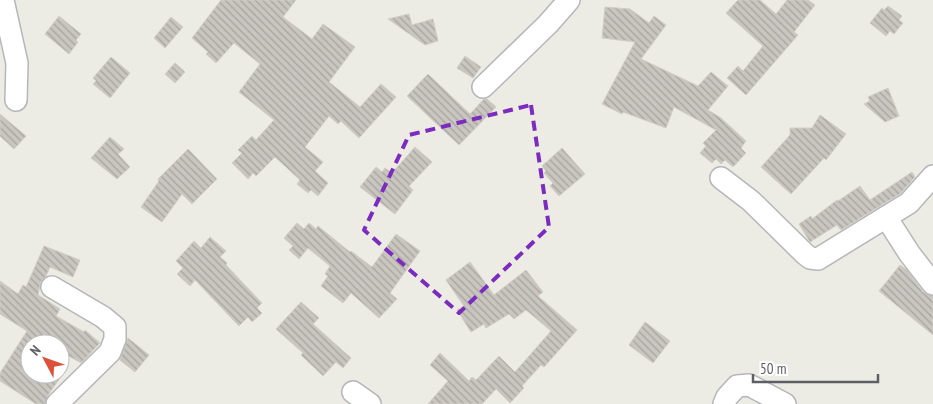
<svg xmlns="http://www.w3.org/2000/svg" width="933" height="404" viewBox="0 0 933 404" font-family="'PT Sans Narrow',sans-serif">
	<defs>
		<pattern id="building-back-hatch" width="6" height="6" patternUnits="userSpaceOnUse" patternTransform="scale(1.25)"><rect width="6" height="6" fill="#c9c6c0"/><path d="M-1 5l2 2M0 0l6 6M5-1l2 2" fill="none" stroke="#a6a4a0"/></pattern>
	</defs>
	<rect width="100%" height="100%" fill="#edece4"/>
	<g fill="url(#building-back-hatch)" stroke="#d2cec3">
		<path d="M221,0h75l-13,17 29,22 11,-15 32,23 -26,35 31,25 21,-23 15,13 -37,41 -18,-17 -3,3 -9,-8 -24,31 18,15 -8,9 13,12 -10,13 -7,-6 -3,3 -11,-9 3,-4 -25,-23 -19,19 -3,-3 -5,6 -16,-16 10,-10 -4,-3 14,-14 4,4 18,-20 -35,-28 21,-28 -26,-21 -18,20 -10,-9 2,-2 -16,-14z"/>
		<path d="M738,0h22l16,14 11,-14h21l7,5 -21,27 4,3 -52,60 -19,-17 11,-12 5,5 20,-25 -37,-33z"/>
		<path d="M888,6l14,10 -3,4 4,3 -9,11 -4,-3 -4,5 -16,-13 12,-15 2,2z"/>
		<path d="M605,7l25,2 19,14 5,-7 12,9 -25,34 57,27 13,-14 17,14 -20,24 13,8 25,23 -5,7 5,5 -13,14 -8,-7 -4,4 -5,-5 -4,4 -12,-10 6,-7 -3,-3 13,-13 -42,-23 -8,21 -43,-16 -1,2 -20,-10 33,-62 -33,-4z"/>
		<path d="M409,14l3,11 21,-6 5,22 -13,4 -37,-26z"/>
		<path d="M59,16l22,18 -5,6 2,2 -9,12 -24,-20z"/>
		<path d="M171,17l12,10 -18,21 -11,-10z"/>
		<path d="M465,56l16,11 -8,11 -16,-10z"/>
		<path d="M111,57l19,16 -20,25 -17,-14 3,-3 -3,-3z"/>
		<path d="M175,63l10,9 -10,11 -10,-9z"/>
		<path d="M428,74l42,40 14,-15h3l9,8 -37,38 -52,-49z"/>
		<path d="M888,88l11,28 -14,6 -21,-18 6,-3 -2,-4z"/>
		<path d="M0,114l26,22 -12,13 -14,-13z"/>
		<path d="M820,115l26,19 -20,26 -2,-2 -33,36 -30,-27 29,-32v-7h22z"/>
		<path d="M110,137l14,12 -6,5 12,13 -13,12 -26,-21z"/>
		<path d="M415,147l17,15 -23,24 4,4 -18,24 -35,-27 16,-20 6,5 3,-4 7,5z"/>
		<path d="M562,148l23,26 -26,22 -9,-10 3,-3 -9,-10 2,-2 -4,-5z"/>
		<path d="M188,149l29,30 -25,25 -10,-10 -20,28 -21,-15 18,-26 -1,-2z"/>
		<path d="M912,172l3,5 -14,16 -60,37 -4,-5 -27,17 -11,-18 12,-8 1,3 25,-19 1,1 22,-15 10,14z"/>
		<path d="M297,223l7,6 5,-6 7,6 2,-3 32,26 1,-1 21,16 24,-33 24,17 -30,42 7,6 -18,19 -28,-25 -8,10 -22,-17 7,-10 -3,-2 5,-8 -22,-18 -9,11 -10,-9 4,-4 -9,-8z"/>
		<path d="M210,237l16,14 -6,6 7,6 -1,2 36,38 -5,5 5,5 -10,9 -4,-5 -9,9 -44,-46 -5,6 -13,-12 6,-6 -7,-7 18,-20 7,7z"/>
		<path d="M44,246l36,14 -7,17 -23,-10 -4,9 -5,5 -3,14 22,14 -4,7 28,16 1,-2 15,13 -19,20 -21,-12v-7h-30v30h33l-15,21 -3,9h-9l-36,-23v-8l27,-42 -27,-17v-33l18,13 5,-9 3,2z"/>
		<path d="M470,262l24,33 32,-25 17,22 -5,4 39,34 -33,37 -3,-2 -19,21 2,2 -14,15 -14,-14 -14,15h-54l20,-23 -18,-16 10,-12 29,28 3,-4 4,3 23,-24 16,16 36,-41 -25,-21 -12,9 -5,-5 -23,14 -2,-4 -13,8 -14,-22 7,-4 -18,-26z"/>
		<path d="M900,265l7,5 16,22 5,3 5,1v39l-54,-44z"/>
		<path d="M301,302l18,16 -6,6 38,34 -8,10 -7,-6 -13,14 -22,-21 2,-2 -27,-24z"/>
		<path d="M645,322l25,19 -17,22 -24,-18z"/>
		<path d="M128,338l21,17 -14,17 -15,-12z"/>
	</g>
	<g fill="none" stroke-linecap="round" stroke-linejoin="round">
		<defs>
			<g id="minor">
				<path d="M3,0l14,63 -1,37"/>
				<path d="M483,87l65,-63 21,-24"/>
				<path d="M721,178l30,23 54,53 5,4 8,1 91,-56 24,-27"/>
				<path d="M886,217l23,36 24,31"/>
				<path d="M52,287l51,30 12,10v12l-5,13 -53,52"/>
				<path d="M353,392l17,12"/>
				<path d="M724,404l3,-7 10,-11 12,-1 36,19"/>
			</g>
		</defs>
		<use href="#minor" stroke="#b4b6ba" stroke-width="24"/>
		<use href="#minor" stroke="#fff" stroke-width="21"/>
	</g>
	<path fill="none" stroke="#7b2cbf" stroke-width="4" stroke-dasharray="10 6" stroke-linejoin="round" d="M531,105l18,122 -90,86 -95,-83 45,-95z"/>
	<g transform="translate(45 359) rotate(311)"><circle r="24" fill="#ffffff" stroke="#bebfc1"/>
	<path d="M0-4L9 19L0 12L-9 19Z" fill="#dd513b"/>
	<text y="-8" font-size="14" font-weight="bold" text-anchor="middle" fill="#5c5f63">N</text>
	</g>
	<path d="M753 374v8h125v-8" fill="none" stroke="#5c5f63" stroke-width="2.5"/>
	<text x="760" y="374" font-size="15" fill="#5c5f63" stroke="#ffffff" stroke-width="4" paint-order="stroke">50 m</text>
</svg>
